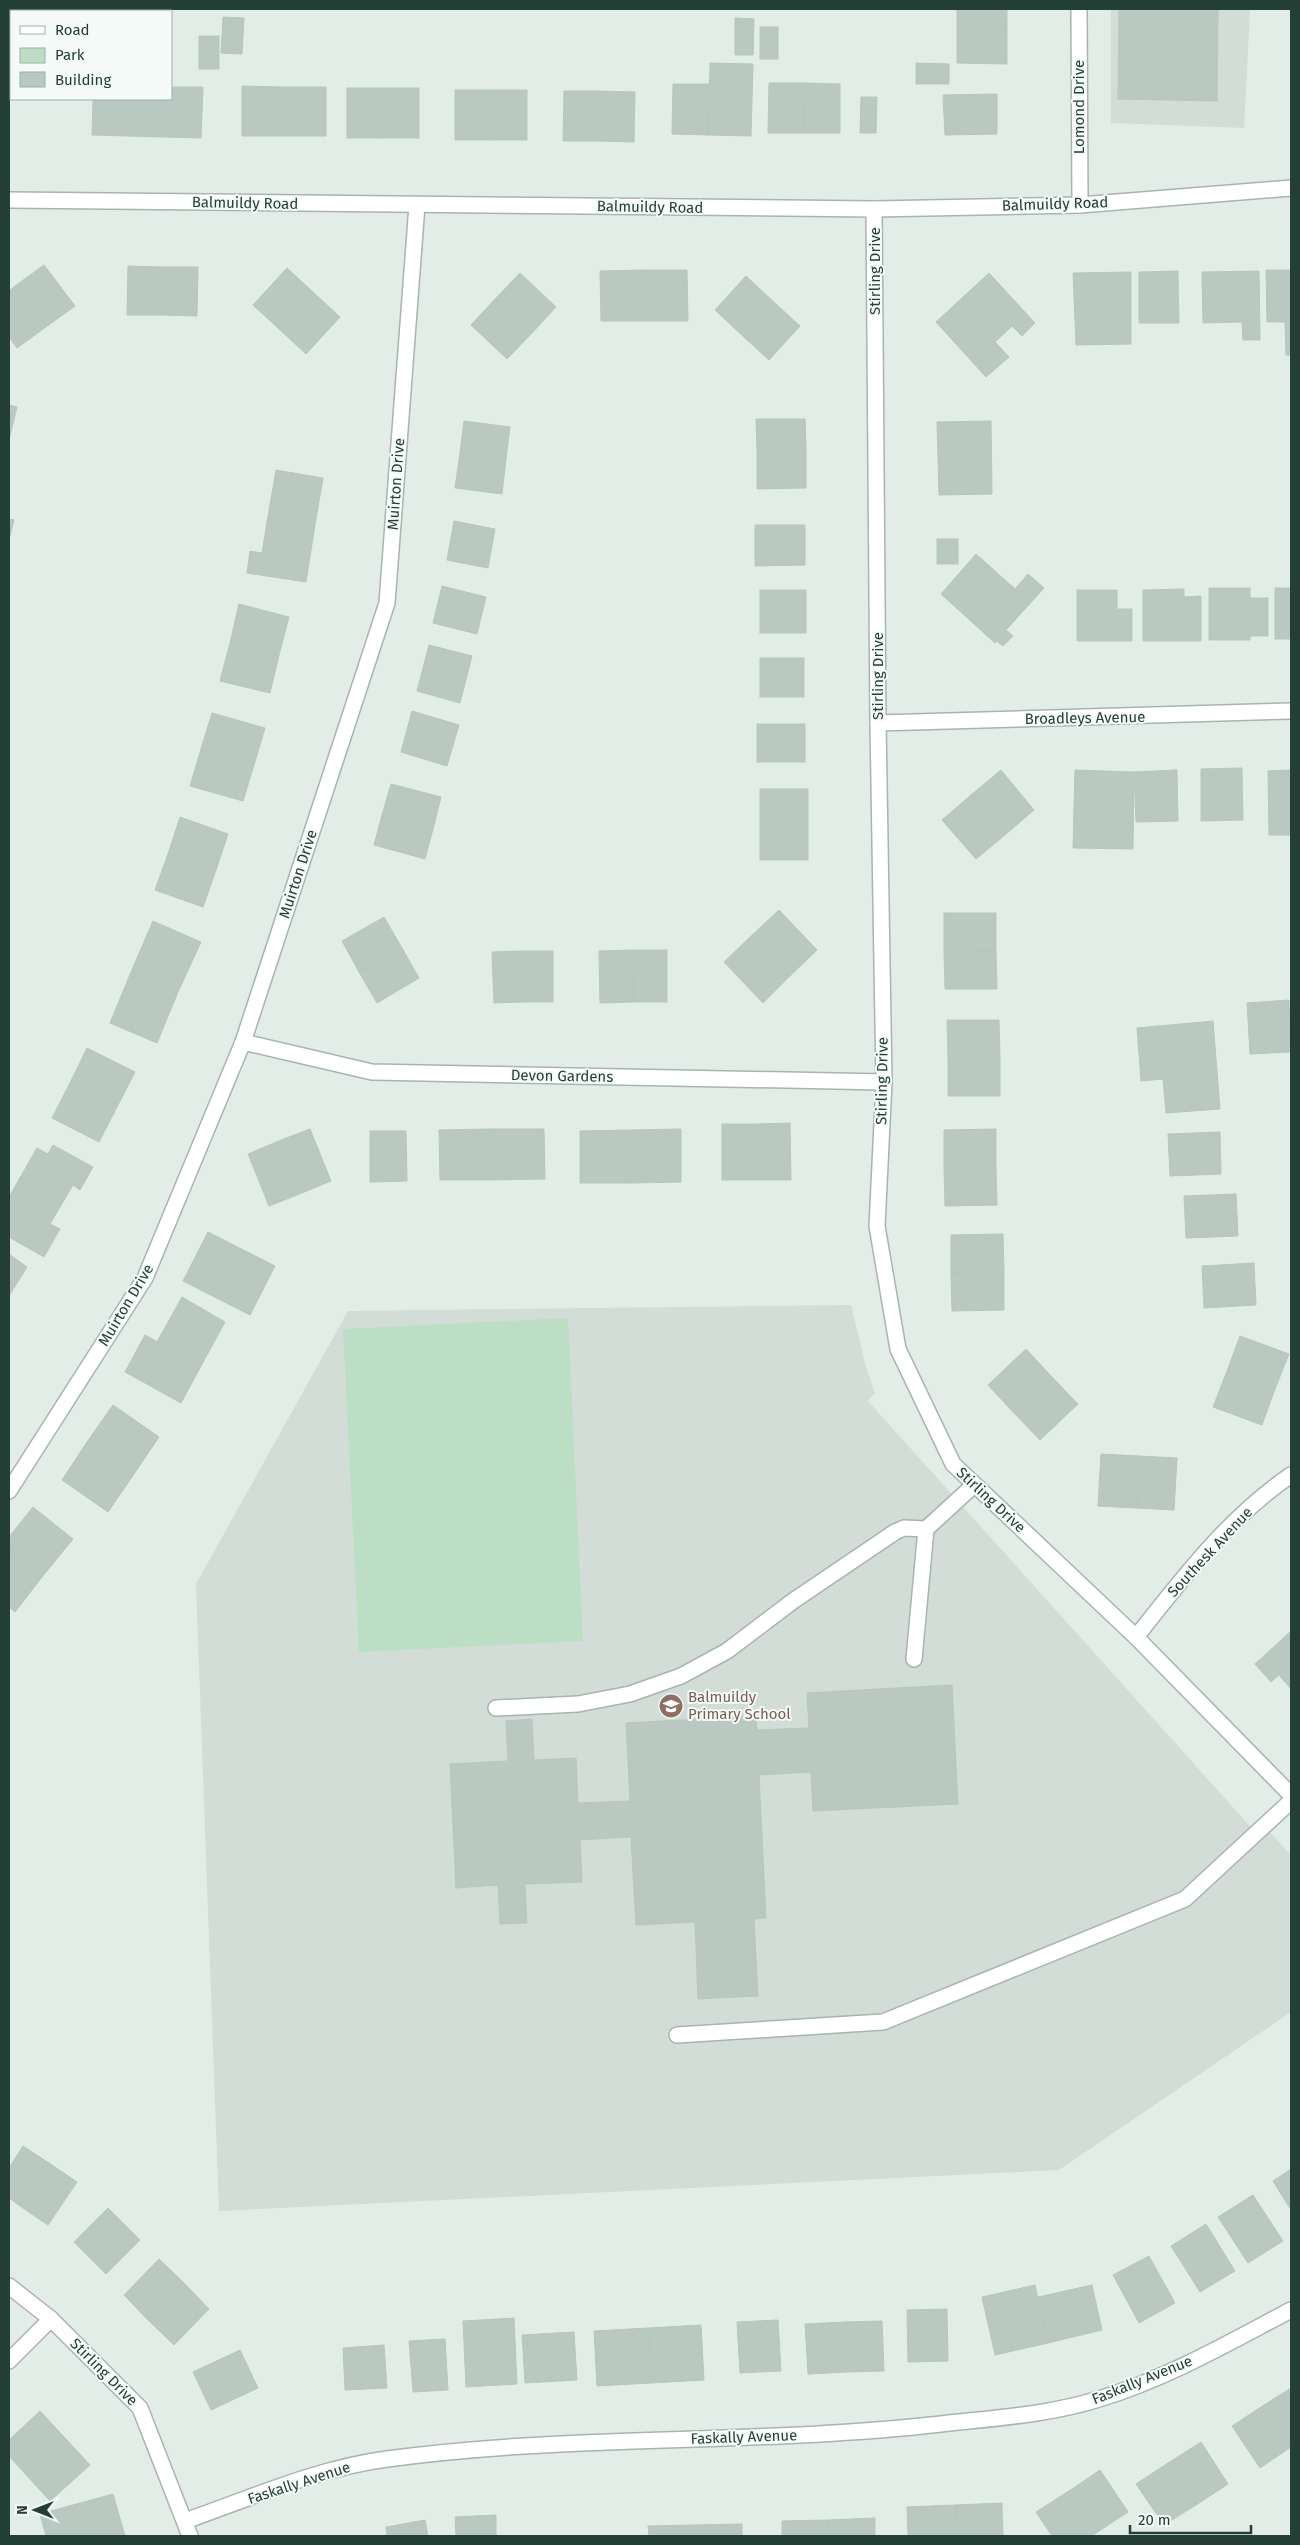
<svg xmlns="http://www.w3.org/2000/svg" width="1300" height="2545" viewBox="0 0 1300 2545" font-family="'Fira Sans',sans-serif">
	<rect width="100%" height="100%" fill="#e3ede8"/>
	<g fill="#d2ddd7">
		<path d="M1111,9h139l-6,119 -133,-5z"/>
		<path d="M851,1305l15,62 9,26 -7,8 389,433 9,-6 25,27v157l-232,158 -840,41 -23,-627 152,-273z"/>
	</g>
	<path fill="#bcdec4" d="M568,1318l15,323 -224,11 -16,-323z"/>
	<g fill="#b9c8c1" stroke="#b6c7bf">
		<path d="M15,9h58l-1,2h-57z"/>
		<rect x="957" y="9" width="50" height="19"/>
		<path d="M1119,9h99l-1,92 -99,-2z"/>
		<path d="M223,17l21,1 -2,36 -21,-1z"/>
		<path d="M735,18l19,1 -1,36h-18z"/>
		<rect x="760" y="27" width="18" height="32"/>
		<path d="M957,28h50v36l-50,-1z"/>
		<rect x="199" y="36" width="20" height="33"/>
		<path d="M710,63l43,1 -2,72 -43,-1z"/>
		<path d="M916,63l33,1v20h-33z"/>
		<path d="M769,83h36l-1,50h-36z"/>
		<path d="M805,83l35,1v49h-36z"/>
		<path d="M673,84h36l-1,51 -36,-1z"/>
		<path d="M242,86l40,1v49h-40z"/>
		<path d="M171,87h32l-2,51 -109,-3 1,-36h78z"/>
		<rect x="282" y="87" width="44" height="49"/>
		<rect x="347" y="88" width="36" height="50"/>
		<rect x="383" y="88" width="36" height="50"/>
		<rect x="455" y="90" width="36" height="50"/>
		<rect x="491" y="90" width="36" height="50"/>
		<path d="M564,91h35v50h-36z"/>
		<path d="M599,91l36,1 -1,50 -35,-1z"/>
		<path d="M997,94v40l-52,1 -2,-40z"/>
		<path d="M861,97h16l-1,36h-16z"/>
		<path d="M44,265l31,41 -29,21 -31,-41z"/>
		<path d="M128,266l35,1 -1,48h-35z"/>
		<path d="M163,267h35l-1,49 -35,-1z"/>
		<path d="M287,268l27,25 -35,36 -26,-24z"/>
		<path d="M642,270v51h-41l-1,-50z"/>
		<path d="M642,270h45l1,51h-46z"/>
		<path d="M1266,270h25v85h-5l-1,-33h-18z"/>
		<path d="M1178,271l1,52h-40v-51z"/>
		<path d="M1259,271l1,69h-17l-1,-18 -39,1 -1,-51z"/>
		<path d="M1131,272v72l-55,1 -3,-72z"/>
		<path d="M520,273l36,34 -24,26 -37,-34z"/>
		<path d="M989,273l46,50 -13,13 -10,-10 -17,16 14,15 -23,20 -50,-55z"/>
		<path d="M746,276l30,28 -31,34 -30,-28z"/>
		<path d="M15,286l31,41 -29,21 -8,-11v-46z"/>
		<path d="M314,293l26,24 -34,37 -27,-25z"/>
		<path d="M495,299l37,34 -25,26 -36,-34z"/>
		<path d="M776,304l24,22 -31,34 -24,-22z"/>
		<path d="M9,405l8,2 -8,33z"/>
		<path d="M756,419h49l1,33h-49z"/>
		<path d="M464,421l46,6 -4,32 -46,-6z"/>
		<path d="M991,421l1,73 -53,1 -2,-73z"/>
		<path d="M757,452h49v36l-49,1z"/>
		<path d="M460,453l46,6 -4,35 -47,-6z"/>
		<path d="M276,470l47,8 -9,53 -47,-9z"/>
		<path d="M9,519l5,1 -5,20z"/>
		<path d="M454,521l41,8 -7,39 -41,-8z"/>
		<path d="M267,522l47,9 -8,51 -59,-9 3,-22 12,2z"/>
		<path d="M755,525h50v40l-50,1z"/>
		<rect x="937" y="539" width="21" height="25"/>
		<path d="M976,554l39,35 13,-15 16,14 -38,42 7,6 -10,10 -6,-5 -2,2 -54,-49z"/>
		<path d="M442,586l44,11 -9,37 -44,-11z"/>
		<path d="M1209,588h41v10h18v38h-18v4h-41z"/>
		<rect x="1275" y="588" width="16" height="51"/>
		<path d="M1184,589v8l17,-1v45h-58v-51z"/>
		<rect x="760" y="590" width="46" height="43"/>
		<path d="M1077,590h40v19h15v32h-55z"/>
		<path d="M239,604l50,13 -10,38 -49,-12z"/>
		<path d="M230,643l49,12 -9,38 -50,-12z"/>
		<path d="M429,645l43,11 -12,47 -43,-12z"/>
		<rect x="760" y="658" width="44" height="39"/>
		<path d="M412,711l47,14 -12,41 -46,-14z"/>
		<path d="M212,713l53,15 -11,37 -53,-16z"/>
		<rect x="757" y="724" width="48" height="38"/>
		<path d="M201,749l53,16 -11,36 -53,-15z"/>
		<path d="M1242,768l1,52 -42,1v-52z"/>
		<path d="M1001,770l33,40 -29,25 -34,-40z"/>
		<path d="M1075,770l59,2 -1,77 -60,-1z"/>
		<path d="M1177,770l1,51 -42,1 -2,-50z"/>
		<path d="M1291,770v65h-22l-1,-64z"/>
		<path d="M391,784l50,13 -8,32 -51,-14z"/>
		<rect x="760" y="789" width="48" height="35"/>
		<path d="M971,795l34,40 -29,24 -34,-39z"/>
		<path d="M382,815l51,14 -8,30 -51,-14z"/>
		<path d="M180,817l48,17 -12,36 -48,-16z"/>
		<rect x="760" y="824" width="48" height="36"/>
		<path d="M168,854l48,16 -13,37 -48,-17z"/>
		<path d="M779,910l38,40 -29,28 -39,-40z"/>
		<path d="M944,913h52v38l-52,1z"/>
		<path d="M384,917l18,31 -43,24 -17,-31z"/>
		<path d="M153,921l48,21 -23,50 -47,-20z"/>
		<path d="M749,938l39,40 -25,25 -39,-41z"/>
		<path d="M402,948l17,30 -42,25 -18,-31z"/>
		<path d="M632,950h35v52h-34z"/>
		<path d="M632,950l1,52 -33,1 -1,-52z"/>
		<rect x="522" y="951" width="31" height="51"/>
		<path d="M522,951v51l-28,1 -2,-51z"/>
		<path d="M996,951l1,38h-52l-1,-37z"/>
		<path d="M131,972l47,20 -21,51 -47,-20z"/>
		<path d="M1289,1000l2,52 -41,2 -3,-51z"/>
		<path d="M947,1020h52l1,38 -52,1z"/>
		<path d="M1213,1021l7,88 -54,4 -3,-34 -22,2 -4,-53z"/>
		<path d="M87,1048l48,24 -18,35 -47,-24z"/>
		<path d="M1000,1058v38h-52v-37z"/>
		<path d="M70,1083l47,24 -18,35 -47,-24z"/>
		<path d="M790,1123l1,57h-33l-1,-56z"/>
		<path d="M722,1124h35l1,56h-36z"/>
		<path d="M310,1129l21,52 -29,12 -21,-53z"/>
		<path d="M490,1129l1,51h-51l-1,-50z"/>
		<path d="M490,1129h54l1,50 -54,1z"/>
		<path d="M681,1129v53l-49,1v-53z"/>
		<path d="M996,1129v39h-52v-38z"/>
		<path d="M632,1130v53h-52v-52z"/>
		<path d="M370,1131h36l1,50 -37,1z"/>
		<path d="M1220,1132l1,42 -51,2 -2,-42z"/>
		<path d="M281,1140l21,53 -33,13 -21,-52z"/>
		<path d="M53,1145l40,22 -13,23 -7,-5 -13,22 -43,-24 20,-35 11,6z"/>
		<path d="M944,1168h52l1,37 -52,1z"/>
		<path d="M17,1183l43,24 -10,17 10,5 -16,28 -35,-20v-40z"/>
		<path d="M1236,1194l2,42 -52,2 -2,-42z"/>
		<path d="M208,1232l67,34 -25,49 -67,-34z"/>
		<path d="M1003,1234l1,38 -53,1v-38z"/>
		<path d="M9,1254l18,13 -18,29z"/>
		<path d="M1254,1263l2,42 -52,3 -2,-42z"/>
		<path d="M1004,1272v38l-52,1 -1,-38z"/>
		<path d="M182,1297l43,25 -24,44 -44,-24z"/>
		<path d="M145,1335l56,31 -20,37 -56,-31z"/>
		<path d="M1240,1336l49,18 -14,35 -48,-18z"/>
		<path d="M1026,1349l26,28 -38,36 -26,-28z"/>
		<path d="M1227,1371l48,18 -13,36 -49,-18z"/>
		<path d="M1052,1377l26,27 -38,36 -26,-27z"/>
		<path d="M113,1405l46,32 -25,37 -47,-32z"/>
		<path d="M87,1442l47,32 -26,38 -46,-32z"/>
		<path d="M1101,1454l38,2 -2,52 -39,-2z"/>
		<path d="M1139,1456l38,2 -3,52 -37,-2z"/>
		<path d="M33,1507l40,32 -31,38 -33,-27v-13z"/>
		<path d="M9,1550l33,27 -27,35 -6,-5z"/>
		<path d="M1291,1631v58l-12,-14 -8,7 -16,-18z"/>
		<path d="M952,1685l6,119 -145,7 -2,-39 -52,3 7,143 -12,1 4,77 -60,3 -3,-77 -59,3 -5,-88 -51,3 2,42 -57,2 2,39 -27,1 -2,-39 -42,3 -6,-124 58,-3 -2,-40 26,-2 2,41 42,-2 2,45 52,-2 -4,-78 130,-7 1,14 52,-2 -2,-35z"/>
		<path d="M23,2146l26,17 -29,43 -11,-8v-30z"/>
		<path d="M49,2163l28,19 -29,43 -28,-19z"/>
		<path d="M1291,2169v41l-18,-29z"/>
		<path d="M1253,2195l30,46 -35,22 -30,-46z"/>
		<path d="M108,2208l32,32 -34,34 -32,-32z"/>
		<path d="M1206,2224l29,47 -35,21 -29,-46z"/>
		<path d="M1149,2256l26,47 -36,20 -26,-48z"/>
		<path d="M159,2259l25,24 -37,36 -23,-24z"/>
		<path d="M184,2283l25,26 -35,36 -27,-26z"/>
		<path d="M1035,2285l13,58 -53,12 -13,-58z"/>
		<path d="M1092,2285l10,45 -54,13 -10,-46z"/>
		<path d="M947,2309l1,52 -40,1 -1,-52z"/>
		<path d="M514,2318l3,66 -51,3 -3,-66z"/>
		<path d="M778,2320l3,51 -41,2 -3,-51z"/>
		<path d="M882,2321l2,50 -38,1 -2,-50z"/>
		<path d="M844,2322l2,50 -38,2 -3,-50z"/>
		<path d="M701,2325l3,55 -53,3 -3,-55z"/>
		<path d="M648,2328l3,55 -54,3 -3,-55z"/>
		<path d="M574,2332l3,48 -52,3 -3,-48z"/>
		<path d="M445,2339l3,51 -35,2 -4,-51z"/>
		<path d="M384,2345l3,43 -42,2 -2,-42z"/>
		<path d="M240,2350l18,38 -47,22 -18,-38z"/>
		<path d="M1291,2388v59l-27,-42z"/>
		<path d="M1264,2405l27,42 -31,21 -28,-42z"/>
		<path d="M40,2411l50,54 -40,36 -41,-45v-16z"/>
		<path d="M1201,2442l27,42 -32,21 -28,-42z"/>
		<path d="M1168,2463l28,42 -32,20 -28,-41z"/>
		<path d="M1100,2470l28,42 -32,21 -27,-42z"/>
		<path d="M1069,2491l27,42 -5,3h-39l-16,-24z"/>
		<path d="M113,2494l12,42h-79l-6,-22z"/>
		<path d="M1002,2503l1,33h-46l-1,-31z"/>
		<path d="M956,2505l1,31h-49l-1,-29z"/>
		<path d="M496,2515v21h-40l-1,-19z"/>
		<path d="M875,2518v18h-46l-1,-16z"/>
		<path d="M425,2520l3,16h-41l-1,-9z"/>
		<path d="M828,2520l1,16h-47v-15z"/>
		<path d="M742,2524v12h-47v-11z"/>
		<path d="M695,2525v11h-46l-1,-10z"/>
	</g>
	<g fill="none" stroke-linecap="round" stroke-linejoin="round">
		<defs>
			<g id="service">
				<path d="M914,1659l12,-130 48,-44"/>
				<path d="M496,1708l82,-4 52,-10 51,-18 46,-25 66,-50 102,-69 9,-4 22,1"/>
				<path d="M677,2035l206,-13 302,-123 106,-98"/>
			</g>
			<g id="minor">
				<path d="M1079,9l1,196"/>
				<path d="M874,209l4,514 6,359 -7,144 21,123 55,115 183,173 155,158"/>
				<path d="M878,723l413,-12"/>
				<path d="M243,1042l129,30 512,10"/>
				<path d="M9,1491l136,-213 98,-236 144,-439 30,-398"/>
				<path d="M1136,1637c46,-58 93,-120 155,-162"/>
				<path d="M9,2286l42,33 89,89 50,128"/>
				<path d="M9,2361l42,-42"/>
				<path d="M185,2521c66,-23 133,-53 202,-62 184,-25 370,-14 554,-35 53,-6 107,-9 158,-25 67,-20 131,-57 192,-89"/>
			</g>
			<path id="tertiary" d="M9,200l865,9 206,-4 211,-17"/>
		</defs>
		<use href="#service" stroke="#a6b5af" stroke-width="18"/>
		<use href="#minor" stroke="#a6b5af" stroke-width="18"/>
		<use href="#tertiary" stroke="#a6b5af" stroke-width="18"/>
		<use href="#service" stroke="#fff" stroke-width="15"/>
		<use href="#minor" stroke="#fff" stroke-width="15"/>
		<use href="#tertiary" stroke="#fff" stroke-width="15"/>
	</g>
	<defs>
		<symbol id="school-disc" viewBox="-11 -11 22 22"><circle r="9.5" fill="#8d6e63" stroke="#f4faf7"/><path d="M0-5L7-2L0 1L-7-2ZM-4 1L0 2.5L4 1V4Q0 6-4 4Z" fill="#fff"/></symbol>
	</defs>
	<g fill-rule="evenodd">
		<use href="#school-disc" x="657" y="1692" width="28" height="28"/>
	</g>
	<g text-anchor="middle" stroke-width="4" stroke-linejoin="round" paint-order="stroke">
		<g font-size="15" fill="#233f36" stroke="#f4faf7">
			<text transform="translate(1079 107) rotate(-90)" y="5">Lomond Drive</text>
			<text transform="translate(245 203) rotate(1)" y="5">Balmuildy Road</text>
			<text transform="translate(1055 204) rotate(-2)" y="5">Balmuildy Road</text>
			<text transform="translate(650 207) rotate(1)" y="5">Balmuildy Road</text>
			<text transform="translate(875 271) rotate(-90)" y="5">Stirling Drive</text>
			<text transform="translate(396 484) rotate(-86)" y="5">Muirton Drive</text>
			<text transform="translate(878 676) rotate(-90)" y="5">Stirling Drive</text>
			<text transform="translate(1085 718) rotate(-1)" y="5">Broadleys Avenue</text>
			<text transform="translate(298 874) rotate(-72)" y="5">Muirton Drive</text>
			<text transform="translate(562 1076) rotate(1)" y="5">Devon Gardens</text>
			<text transform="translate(882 1081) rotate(-89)" y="5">Stirling Drive</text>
			<text transform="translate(126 1305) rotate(-59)" y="5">Muirton Drive</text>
			<text transform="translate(991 1500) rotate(43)" y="5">Stirling Drive</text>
			<text transform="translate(1210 1552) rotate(-47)" y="5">Southesk Avenue</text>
			<text transform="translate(104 2372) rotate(45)" y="5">Stirling Drive</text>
			<text transform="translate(1142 2380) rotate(-22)" y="5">Faskally Avenue</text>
			<text transform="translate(744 2437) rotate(-2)" y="5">Faskally Avenue</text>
			<text transform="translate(299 2483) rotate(-18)" y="5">Faskally Avenue</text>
		</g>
		<g font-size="15" fill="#785e54" stroke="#f4faf7" text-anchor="start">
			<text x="688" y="1702">Balmuildy<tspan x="688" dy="17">Primary School</tspan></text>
		</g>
	</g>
	<rect width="1300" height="2545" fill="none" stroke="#233f36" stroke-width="20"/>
	<rect x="10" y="10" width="162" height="90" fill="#f4faf7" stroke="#a0afaa"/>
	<rect x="20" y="26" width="25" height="8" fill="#ffffff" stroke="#a0afaa"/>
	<text x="55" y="35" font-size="15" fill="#233f36">Road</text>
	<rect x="20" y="48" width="25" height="15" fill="#bcdec4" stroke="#a0afaa"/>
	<text x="55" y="60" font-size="15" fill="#233f36">Park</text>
	<rect x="20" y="72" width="25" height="15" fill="#b9c8c1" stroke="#a0afaa"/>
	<text x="55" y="85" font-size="15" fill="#233f36">Building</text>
	<g transform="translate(35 2510) rotate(270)" stroke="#f4faf7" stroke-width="4" paint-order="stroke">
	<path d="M0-4L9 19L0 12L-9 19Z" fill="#233f36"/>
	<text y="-8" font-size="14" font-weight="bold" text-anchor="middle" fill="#233f36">N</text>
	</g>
	<path d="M1130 2525v8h121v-8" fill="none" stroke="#233f36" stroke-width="2.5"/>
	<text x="1138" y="2525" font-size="15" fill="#233f36" stroke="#f4faf7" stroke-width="4" paint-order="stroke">20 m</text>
</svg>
